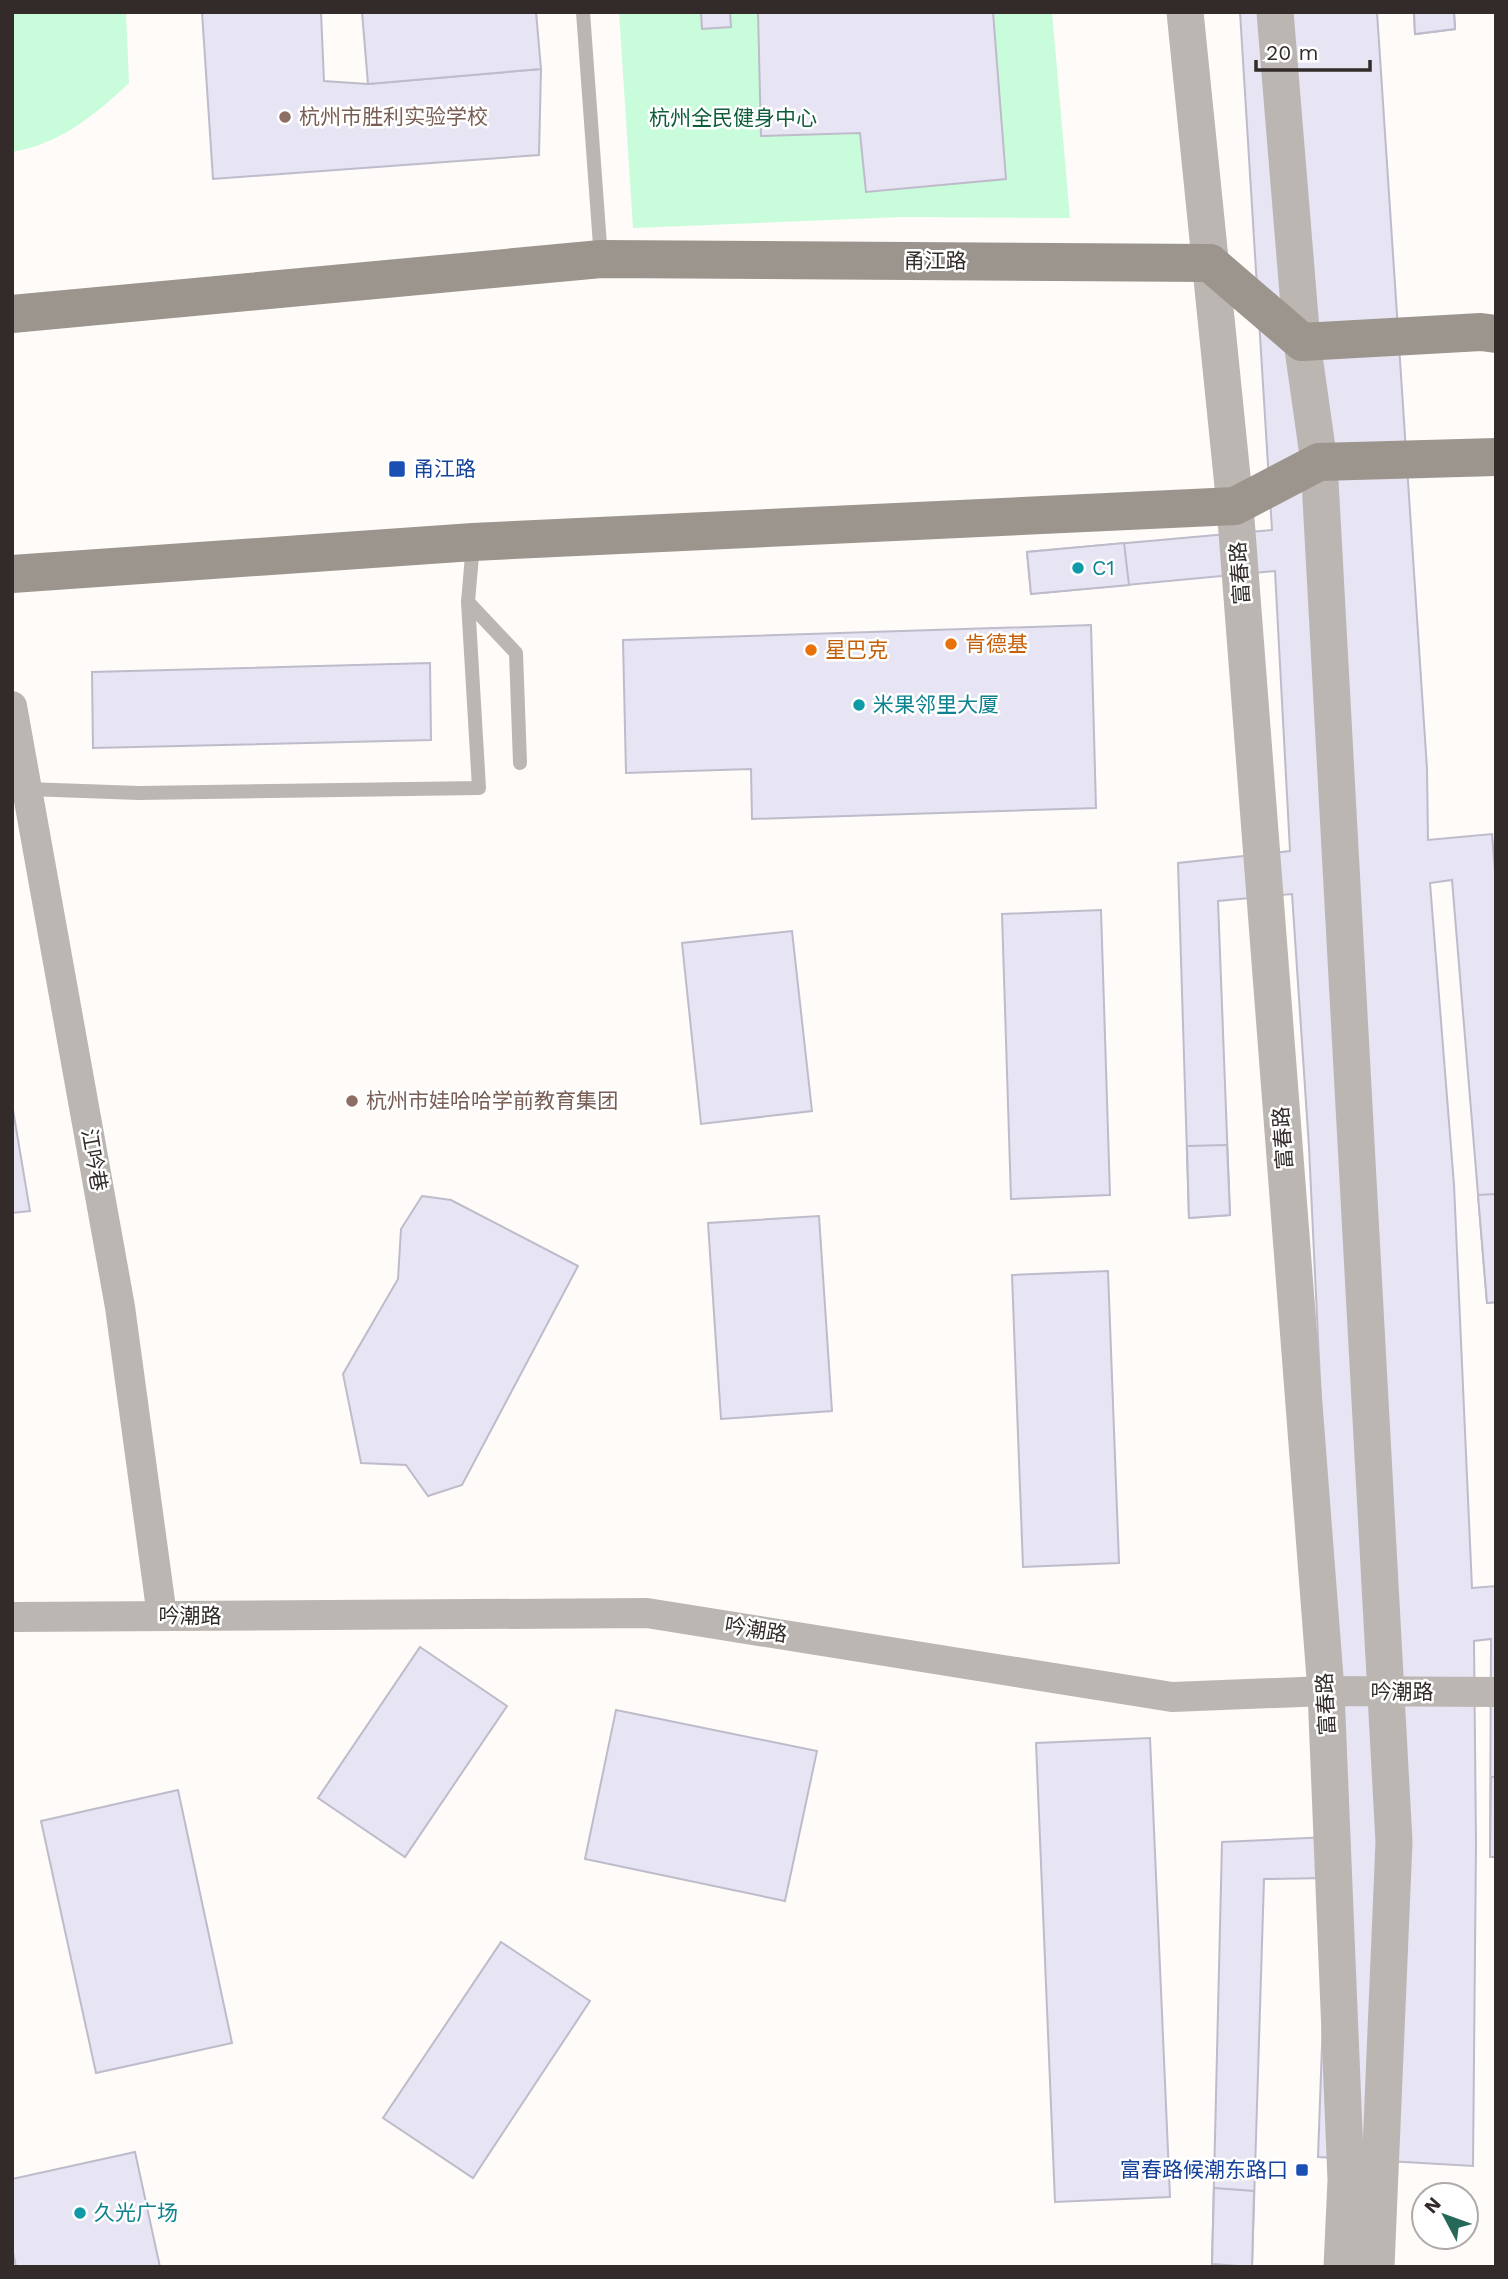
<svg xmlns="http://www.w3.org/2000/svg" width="1508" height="2279" viewBox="0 0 1508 2279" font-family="'Work Sans','Noto Sans SC',sans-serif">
	<rect width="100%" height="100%" fill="#fefbf9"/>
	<g fill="#c9fcdb">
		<path d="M12,12h114l3,71c-34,32 -69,61 -117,69z"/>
		<path d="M619,12h433l18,206 -168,-1 -269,11z"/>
	</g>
	<g fill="#e7e4f3" stroke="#bebbca" stroke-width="2">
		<path d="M202,12h119l3,69 44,3 173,-15 -2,86 -326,24z"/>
		<path d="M362,12h174l5,57 -173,15z"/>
		<path d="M701,12h29l1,15 -29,2z"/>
		<path d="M758,12h235l13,167 -140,13 -6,-59 -99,3z"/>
		<path d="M1240,12h137l50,757 1,71 64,-6 4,48v420l-9,1 -35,-423 -22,3 24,302 18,403 24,-2v271h-6l1,-218 -17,2 2,203 -3,322 -155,-9 10,-279 -64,1 -12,388 -40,-3 10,-422 106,-5 3,-223 -22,-467 -17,-253 -74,7 12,314 -41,3 -11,-355 112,-12 -15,-280 -244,23 -4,-42 245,-22z"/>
		<path d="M1414,12h40l1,17 -40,5z"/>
		<path d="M1414,12h40l1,17 -40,5z"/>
		<path d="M1124,543l5,42 -98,9 -4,-42z"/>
		<path d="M1091,625l5,183 -344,11 -1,-50 -125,4 -3,-133z"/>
		<path d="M430,663l1,77 -338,8 -1,-76z"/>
		<path d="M1101,910l9,285 -99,4 -9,-285z"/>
		<path d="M792,931l20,180 -111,13 -19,-181z"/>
		<path d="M12,1104l18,107 -18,2z"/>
		<path d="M1227,1145l3,70 -41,3 -2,-72z"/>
		<path d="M1496,1194v108l-9,1 -9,-108z"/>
		<path d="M422,1196l29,4 127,66 -116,219 -34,11 -22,-31 -45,-2 -18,-89 55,-95 3,-50z"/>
		<path d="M819,1216l13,195 -111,8 -13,-196z"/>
		<path d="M1108,1271l11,292 -96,4 -11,-292z"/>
		<path d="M420,1647l87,59 -102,151 -87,-59z"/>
		<path d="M616,1710l201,41 -32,150 -200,-42z"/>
		<path d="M1150,1738l20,459 -115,5 -19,-459z"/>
		<path d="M1491,1777h5v80h-6z"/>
		<path d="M178,1790l54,253 -136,30 -55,-252z"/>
		<path d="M501,1942l89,59 -117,177 -90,-60z"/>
		<path d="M135,2152l25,115h-144l-4,-20v-68z"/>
		<path d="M1214,2188l40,3 -2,76 -40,-3z"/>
	</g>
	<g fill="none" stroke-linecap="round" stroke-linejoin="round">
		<g stroke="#bbb6b1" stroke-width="14">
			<path d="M583,12l18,247"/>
			<path d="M468,602l48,51 4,110"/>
			<path d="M27,789l112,4 340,-5 -11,-186 5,-58"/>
		</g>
		<g stroke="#bbb6b1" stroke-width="30">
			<path d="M12,706l108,601 42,309"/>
			<path d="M12,1617l635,-4 525,84 154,-6 170,1"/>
		</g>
		<g stroke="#bbb6b1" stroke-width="37">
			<path d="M1185,12l50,494 91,1185 20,489 -4,87"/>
			<path d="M1275,12l27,330 17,120 75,1380 -18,425"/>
		</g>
		<g stroke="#9c958d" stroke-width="38">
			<path d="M12,314l589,-55 609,4 92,79 179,-10 15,2"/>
			<path d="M12,574l461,-32 762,-36 84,-44 177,-5"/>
		</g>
	</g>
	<g fill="#8d6e63" stroke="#fff" stroke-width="2.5">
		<circle cx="285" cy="117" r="7"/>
		<circle cx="352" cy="1101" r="7"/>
	</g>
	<g fill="#1a4fb4" stroke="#fff" stroke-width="2.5">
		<rect x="388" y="460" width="18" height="18" rx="3.5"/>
		<rect x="1295" y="2163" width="14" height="14" rx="3.5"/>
	</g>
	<g fill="#0f9aa8" stroke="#fff" stroke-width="2.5">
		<circle cx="1078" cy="568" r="7"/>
		<circle cx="859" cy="705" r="7"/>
		<circle cx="80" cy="2213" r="7"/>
	</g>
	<g fill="#e8710a" stroke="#fff" stroke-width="2.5">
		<circle cx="951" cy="644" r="7"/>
		<circle cx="811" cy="650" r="7"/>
	</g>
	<g text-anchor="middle" stroke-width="5" stroke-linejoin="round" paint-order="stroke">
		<g font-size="21" fill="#785e54" stroke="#fff" text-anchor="start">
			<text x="299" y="124">杭州市胜利实验学校</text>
			<text x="366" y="1108">杭州市娃哈哈学前教育集团</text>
		</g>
		<g font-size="21" fill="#0e5e39" stroke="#fff">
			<text x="733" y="125">杭州全民健身中心</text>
		</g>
		<g font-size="21" fill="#322b29" stroke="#fff">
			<text x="935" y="268">甬江路</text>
			<text transform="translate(1240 573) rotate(-94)" y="7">富春路</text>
			<text transform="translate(1283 1138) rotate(-94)" y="7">富春路</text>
			<text transform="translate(94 1160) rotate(80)" y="7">江吟巷</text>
			<text x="190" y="1623">吟潮路</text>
			<text transform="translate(756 1630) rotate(9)" y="7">吟潮路</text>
			<text x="1402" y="1699">吟潮路</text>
			<text transform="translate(1326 1704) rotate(-93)" y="7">富春路</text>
		</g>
		<g font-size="21" fill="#164399" stroke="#fff" text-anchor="start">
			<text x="413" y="476">甬江路</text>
			<text x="1288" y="2177" text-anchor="end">富春路候潮东路口</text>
		</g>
		<g font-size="21" fill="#0d838f" stroke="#fff" text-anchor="start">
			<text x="1092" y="575">C1</text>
			<text x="873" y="712">米果邻里大厦</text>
			<text x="94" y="2220">久光广场</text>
		</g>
		<g font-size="21" fill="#c56008" stroke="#fff" text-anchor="start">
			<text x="965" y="651">肯德基</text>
			<text x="825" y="657">星巴克</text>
		</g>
	</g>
	<rect width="1508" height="2279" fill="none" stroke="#322b29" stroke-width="28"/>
	<g transform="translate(1445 2216) rotate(311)"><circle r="33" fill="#ffffff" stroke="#adaaa9" stroke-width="2"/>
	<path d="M0-5L12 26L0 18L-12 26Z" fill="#276959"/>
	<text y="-10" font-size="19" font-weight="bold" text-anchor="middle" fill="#322b29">N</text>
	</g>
	<path d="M1256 60v10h114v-10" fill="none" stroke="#322b29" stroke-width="3.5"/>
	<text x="1266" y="60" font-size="21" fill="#322b29" stroke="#ffffff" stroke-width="5" paint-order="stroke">20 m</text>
</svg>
